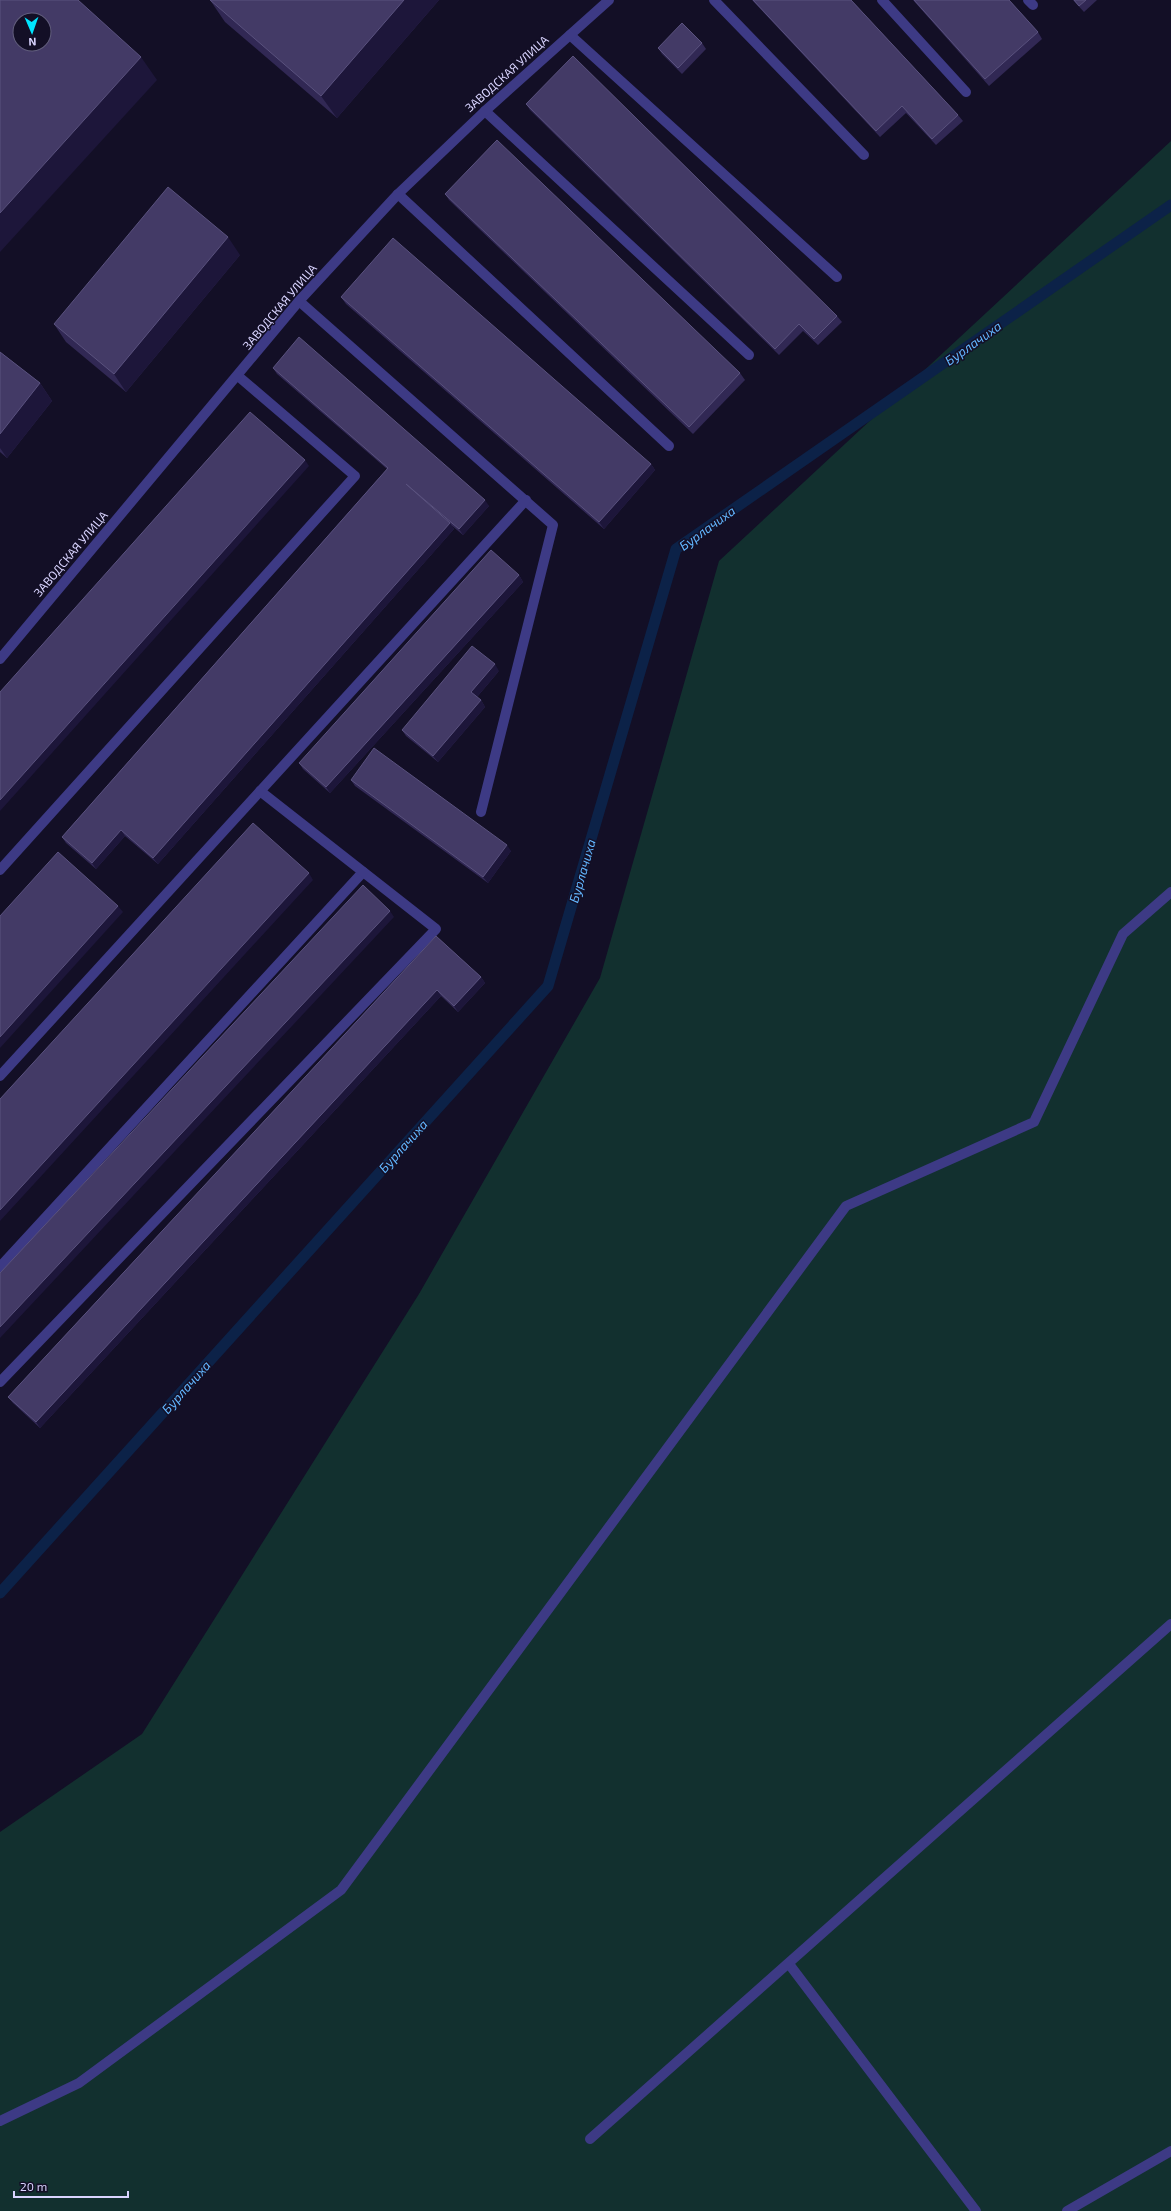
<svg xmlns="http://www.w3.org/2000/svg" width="1171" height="2211" viewBox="0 0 1171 2211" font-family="'Exo 2',sans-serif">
	<rect width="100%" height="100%" fill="#130f26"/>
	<path fill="#12302f" d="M1171,141v2070h-1171v-379l142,-98 277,-440 181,-316 119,-417z"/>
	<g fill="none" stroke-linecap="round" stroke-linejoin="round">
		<path stroke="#0c2248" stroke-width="11" d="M0,1593l548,-607 128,-437 495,-344"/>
		<g stroke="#3d3a85" stroke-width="10">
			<path d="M714,0l150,155"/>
			<path d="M882,0l84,92"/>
			<path d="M1028,0l5,5"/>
			<path d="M570,35l267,242"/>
			<path d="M485,111l264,244"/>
			<path d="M398,194l271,252"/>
			<path d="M299,301l254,224 -72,287"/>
			<path d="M0,870l355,-394 -117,-100"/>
			<path d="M0,1076l526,-576"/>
			<path d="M0,1267l363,-395"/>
			<path d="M0,1382l436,-453 -176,-138"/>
			<path d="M789,1964l187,247"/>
			<path d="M0,2121l79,-38 262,-193 505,-684 188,-84 89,-188 48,-42"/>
			<path d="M590,2139l581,-515"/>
			<path d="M1067,2211l104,-60"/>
		</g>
		<path stroke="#3d3a85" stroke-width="10" d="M0,659l299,-358 99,-107 87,-83 124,-111"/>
	</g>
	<g fill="#312854">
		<path d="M210,0h229l-102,118 -112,-96z"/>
		<path d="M752,0h99l107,115 5,6 -27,24 -30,-32 -26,24z"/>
		<path d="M913,0h96l29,32 4,7 -53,47z"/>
		<path d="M1073,0h24l-13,12z"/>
		<path d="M702,43l4,6 -24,25 -20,-20 -4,-6z"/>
		<path d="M526,104l311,212 5,6 -24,23 -15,-14 -24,24 -249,-245z"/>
		<path d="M445,194l295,179 5,7 -52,54 -244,-234z"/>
		<path d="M240,255l-114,137 -60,-50 -12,-18z"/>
		<path d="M341,297l310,167 4,6 -51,59 -258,-225z"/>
		<path d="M0,352l40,31 12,18 -45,57 -7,-6z"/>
		<path d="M273,368l216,138 -26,29 -12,-10 3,4 -296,335 -33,-28 -29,33 -30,-26 -4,-6 325,-368 -110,-95z"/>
		<path d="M519,575l4,7 -193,211 -27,-24 -4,-6z"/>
		<path d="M499,671l-22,26 4,3 4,7 -47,55 -32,-26 -4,-6z"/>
		<path d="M351,780l160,71 -23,32 -133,-97z"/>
		<path d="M436,936l45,41 4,6 -27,29 -17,-16 -401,432 -27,-25 -5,-6z"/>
	</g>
	<g fill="#1d163a">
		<path d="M404,0h35l-102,118 -16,-22z"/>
		<path d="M141,57l16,23 -157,172v-39z"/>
		<path d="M228,237l12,18 -114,137 -12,-18z"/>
		<path d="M40,383l12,18 -45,57 -7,-10v-14z"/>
		<path d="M305,460l4,6 -309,345v-11z"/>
		<path d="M651,464l4,6 -51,59 -5,-7z"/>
		<path d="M485,500l4,6 -26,29 -4,-6z"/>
		<path d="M450,523l4,6 -296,335 -5,-6z"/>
		<path d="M519,575l4,7 -193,211 -4,-6z"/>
		<path d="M495,664l4,7 -23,27 -5,-6z"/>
		<path d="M481,700l4,7 -47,55 -5,-6z"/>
		<path d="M121,830l4,6 -29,33 -4,-6z"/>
		<path d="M507,845l4,6 -23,32 -5,-6z"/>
		<path d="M309,873l4,7 -313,341v-11z"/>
		<path d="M118,906l5,6 -123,136v-11z"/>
		<path d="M390,911l4,6 -394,421v-11z"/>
		<path d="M481,977l4,6 -27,29 -4,-6z"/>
		<path d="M437,990l4,6 -401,432 -4,-6z"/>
	</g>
	<g fill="#433a66" stroke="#5a527e" fill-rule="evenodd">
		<path d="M0,0h78l63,57 -141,156zM20,20h24v24h-24z"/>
		<path d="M210,0h194l-83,96z"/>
		<path d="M753,0h98l107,115 -26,24 -30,-33 -26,25z"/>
		<path d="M914,0h95l29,32 -53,47z"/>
		<path d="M1074,0h12l-7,6z"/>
		<path d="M682,23l20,20 -24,25 -20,-20z"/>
		<path d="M573,56l264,260 -23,23 -15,-15 -24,25 -249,-245z"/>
		<path d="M497,140l243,233 -51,54 -244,-233z"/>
		<path d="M168,187l60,50 -114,137 -60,-50z"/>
		<path d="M393,238l258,226 -52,58 -258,-225z"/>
		<path d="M299,337l186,163 -26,29 -53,-45 44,39 -297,335 -32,-28 -29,33 -30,-26 326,-369 -115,-100z"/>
		<path d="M0,352l40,31 -40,51z"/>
		<path d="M250,412l55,48 -305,340v-108z"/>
		<path d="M491,550l28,25 -193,212 -27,-24z"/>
		<path d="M472,646l23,18 -24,28 10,8 -48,56 -31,-26z"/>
		<path d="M374,748l133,97 -24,32 -132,-97z"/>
		<path d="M253,823l56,50 -309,337v-111z"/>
		<path d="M58,852l60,54 -118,131v-121z"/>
		<path d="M363,885l27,26 -390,416v-54z"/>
		<path d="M436,936l45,41 -27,29 -17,-16 -401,432 -28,-25z"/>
	</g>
	<g text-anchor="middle" stroke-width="3" stroke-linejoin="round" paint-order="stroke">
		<g font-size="12" fill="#d9d4ff" stroke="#130f26">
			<text transform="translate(507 74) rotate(-42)" y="4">ЗАВОДСКАЯ УЛИЦА</text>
			<text transform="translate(280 307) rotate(-50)" y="4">ЗАВОДСКАЯ УЛИЦА</text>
			<text transform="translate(71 554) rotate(-50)" y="4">ЗАВОДСКАЯ УЛИЦА</text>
		</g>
		<g font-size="13" font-style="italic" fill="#62b6ff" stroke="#130f26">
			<text transform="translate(973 343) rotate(-35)" y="5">Бурлачиха</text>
			<text transform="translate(707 528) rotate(-36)" y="5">Бурлачиха</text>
			<text transform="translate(582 871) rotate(-74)" y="5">Бурлачиха</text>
			<text transform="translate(403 1146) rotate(-48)" y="5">Бурлачиха</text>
			<text transform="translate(186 1387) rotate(-48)" y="5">Бурлачиха</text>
		</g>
	</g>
	<g transform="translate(32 32) rotate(178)"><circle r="19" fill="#130f26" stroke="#625e7d"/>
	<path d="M0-3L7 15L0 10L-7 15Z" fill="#00e5ff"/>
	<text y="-6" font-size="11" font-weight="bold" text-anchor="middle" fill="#d9d4ff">N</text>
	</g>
	<path d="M14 2191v6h114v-6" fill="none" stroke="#d9d4ff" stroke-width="2"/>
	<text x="20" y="2191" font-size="12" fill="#d9d4ff" stroke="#130f26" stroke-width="3" paint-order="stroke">20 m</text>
</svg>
